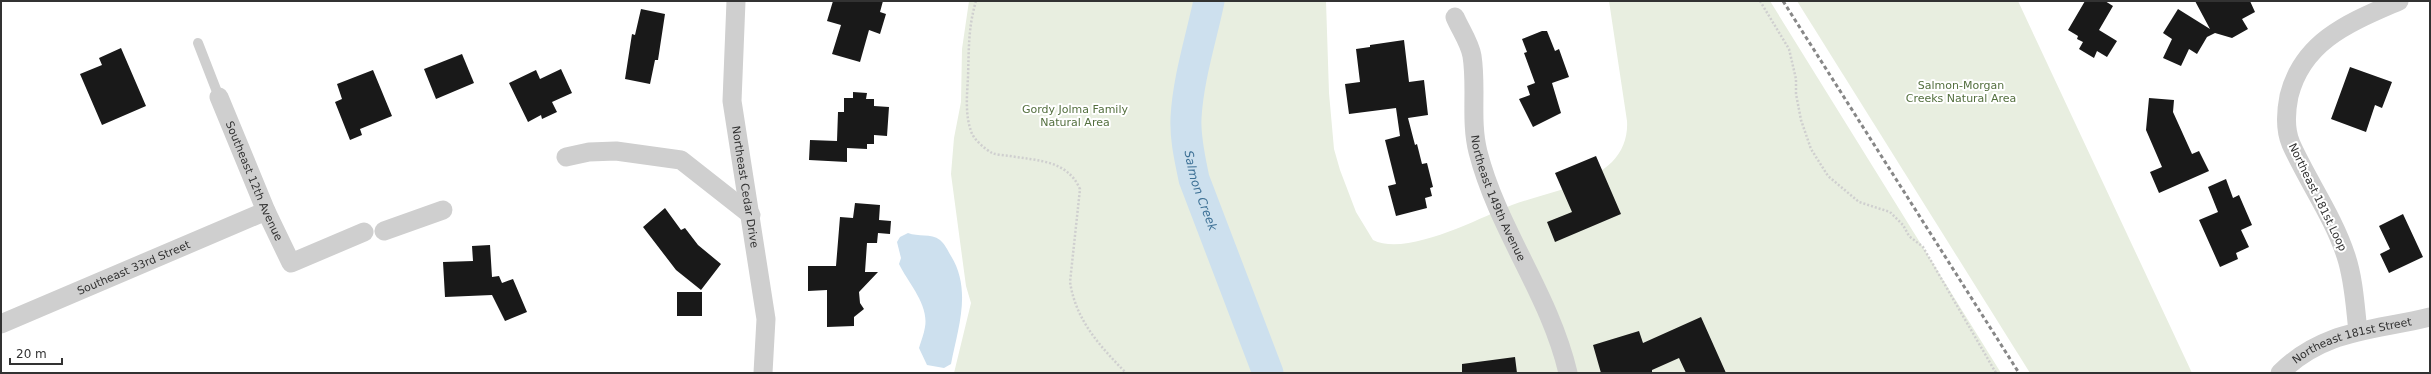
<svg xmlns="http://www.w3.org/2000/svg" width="2431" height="374" viewBox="0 0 2431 374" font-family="'DejaVu Sans',sans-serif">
	<rect width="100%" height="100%" fill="#fff"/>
	<g fill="#e8eee0">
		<path d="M969,1h357l3,92 5,56 6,21 16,42 17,28c34,17 106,-22 139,-35 33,-12 73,-17 100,-43 11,-11 16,-26 15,-41l-18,-120h161l231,372h-1047l17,-70 -5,-17 -15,-112 3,-36 7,-36 1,-53z"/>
		<path d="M1797,1h221l174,372h-162z"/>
	</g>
	<path fill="#cde0ee" d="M908,233c10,4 23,0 32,7 5,4 8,11 11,16 21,34 7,72 0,108l-7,4 -17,-3 -8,-17c2,-7 5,-14 6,-21 4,-23 -17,-44 -26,-63l2,-6 -4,-16 3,-5z"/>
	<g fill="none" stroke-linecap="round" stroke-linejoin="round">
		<path stroke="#cde0ee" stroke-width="31" id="s1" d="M1209,1c-8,38 -21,78 -23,117 -1,21 4,41 8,61l74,194"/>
	</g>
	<g fill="#191919">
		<path d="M833,1h50l-3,11 6,2 -6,20 -11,-4 -9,32 -28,-8 9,-29 -14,-4z"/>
		<path d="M2085,1h20l8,5 -14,24 18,11 -10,16 -10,-6 -3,7 -15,-9 4,-7 -6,-3 1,-3 -10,-6z"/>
		<path d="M2195,1h55l5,11 -13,7 6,10 -16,9 -17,-5 -8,4 -10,17 -8,-5 -8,17 -18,-8 9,-19 -9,-6 15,-24 32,20z"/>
		<path d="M641,9l24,5 -7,46h-3l-5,24 -25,-5 7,-45 3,1z"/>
		<path d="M1542,31h5l8,20 4,-2 10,28 -17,6 9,30 -28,14 -14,-28 11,-4 -3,-9 8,-3 -11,-30 3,-1 -5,-13z"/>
		<path d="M1404,40l5,42 15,-2 4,35 -20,3 7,27 2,-1 5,20 5,-1 6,24 -3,1 2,8 -7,2 2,10 -31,8 -8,-30 8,-2 -11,-44 15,-4 -4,-28 -47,6 -4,-30 15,-2 -4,-33 14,-2v-2z"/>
		<path d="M121,48l25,58 -44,19 -22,-51 22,-9 -3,-7z"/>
		<path d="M462,54l12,29 -38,16 -12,-30z"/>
		<path d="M2350,67l42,15 -10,26 -7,-3 -9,27 -35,-13z"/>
		<path d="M561,69l11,24 -20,9 5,10 -15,7 -1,-4 -13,7 -19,-39 27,-13 4,9z"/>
		<path d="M373,70l19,46 -32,13 2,6 -12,5 -15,-38 7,-3 -5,-15z"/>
		<path d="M853,92l14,1 -1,6h8v7l15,1 -2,29 -13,-1v9h-7v5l-20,-1v14l-38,-2 1,-20 27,1 1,-29h6v-14h9z"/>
		<path d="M2149,98l25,2 -1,12 19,42 7,-3 10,20 -50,22 -9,-21 12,-5 -16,-37z"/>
		<path d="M1596,156l25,58 -66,28 -8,-20 25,-10 -17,-39z"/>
		<path d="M2226,179l7,19 6,-3 13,30 -11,5 8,17 -13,6 2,6 -18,8 -21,-47 19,-8 -10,-25z"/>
		<path d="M855,203l25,2 -1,15 12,1 -1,13 -12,-1 -1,10h-10l-2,29h13l-19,20 1,11 4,6 -10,8v9l-27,1v-37l-19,1v-25h28l4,-49 13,1z"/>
		<path d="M665,208l16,22 4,-2 13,17 23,19 -20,26 -25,-20 -33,-43z"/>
		<path d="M2403,214l20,43 -34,16 -9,-19 10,-5 -11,-23z"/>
		<path d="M490,245l2,32 7,-1 3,7 11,-4 14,33 -22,9 -13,-26 -47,2 -2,-35 30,-1 -1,-15z"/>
		<rect x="677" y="292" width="25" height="24"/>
		<path d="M1701,317l25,56h-40l-7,-15 -27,12v3h-51l-8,-28 46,-14 4,12z"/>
		<path d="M1515,357l2,16h-55v-9z"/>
	</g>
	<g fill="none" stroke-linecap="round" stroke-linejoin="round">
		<g stroke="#cfcfcf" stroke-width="2.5" stroke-dasharray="2 2" stroke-linecap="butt">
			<path d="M976,1c-8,27 -7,48 -8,76 -1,18 -3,37 3,54 2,8 14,18 21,22 5,2 12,2 18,3 29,5 57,4 70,33l-10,93c6,39 30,64 56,91"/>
			<path d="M1760,1l29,48 7,30v15l5,26 10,29 17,27 31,26 31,10 13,13 6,11 14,11 73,126"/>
		</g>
		<path stroke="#cfcfcf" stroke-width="10" d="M198,43l21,54"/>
		<g stroke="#cfcfcf" stroke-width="19">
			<path id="s2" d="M736,1l-4,100 34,218 -3,54"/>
			<path id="s3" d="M1455,17c5,12 15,26 17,39 5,31 -2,65 6,96 20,78 72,143 90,221"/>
			<path id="s4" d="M219,97l47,114 25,52 73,-31"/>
			<path d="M566,157l23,-5 27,-1 65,9 70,55"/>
			<path d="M384,231l59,-21"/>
			<path id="s5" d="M1,324l265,-113"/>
			<path d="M2358,331c-3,-25 -4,-51 -12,-75 -13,-40 -38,-74 -55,-112 -6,-14 -5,-33 -2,-48 14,-56 62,-74 110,-95"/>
			<path id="s6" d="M2280,373c44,-44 94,-42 150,-56"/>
		</g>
		<path stroke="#878787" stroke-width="3" stroke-dasharray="4 3" stroke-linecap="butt" d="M1783,1l236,372"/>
	</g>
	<g text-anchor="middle" stroke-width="4" stroke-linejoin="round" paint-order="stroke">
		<g font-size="11" fill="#536f3e" stroke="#fff">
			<text x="1961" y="89">Salmon-Morgan<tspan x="1961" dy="13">Creeks Natural Area</tspan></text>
			<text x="1075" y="113">Gordy Jolma Family<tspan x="1075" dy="13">Natural Area</tspan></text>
		</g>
		<g font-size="11" fill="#323232" stroke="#fff">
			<text dy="4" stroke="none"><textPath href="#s4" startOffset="91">Southeast 12th Avenue</textPath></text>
			<text dy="4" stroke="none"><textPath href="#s2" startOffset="187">Northeast Cedar Drive</textPath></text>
			<text dy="4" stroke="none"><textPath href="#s3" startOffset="189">Northeast 149th Avenue</textPath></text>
			<text transform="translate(2318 197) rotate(64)" y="4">Northeast 181st Loop</text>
			<text dy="4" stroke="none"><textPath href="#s5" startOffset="144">Southeast 33rd Street</textPath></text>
			<text dy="4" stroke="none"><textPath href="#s6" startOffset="81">Northeast 181st Street</textPath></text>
		</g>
		<g font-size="12" font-style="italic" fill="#3e7196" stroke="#fff">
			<text dy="4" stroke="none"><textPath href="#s1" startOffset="194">Salmon Creek</textPath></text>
		</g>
	</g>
	<rect width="2431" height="374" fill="none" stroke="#323232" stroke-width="4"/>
	<path d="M10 358v6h52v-6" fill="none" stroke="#323232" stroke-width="2"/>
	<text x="16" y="358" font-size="12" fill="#323232" stroke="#ffffff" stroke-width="3" paint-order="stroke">20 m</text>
</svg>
